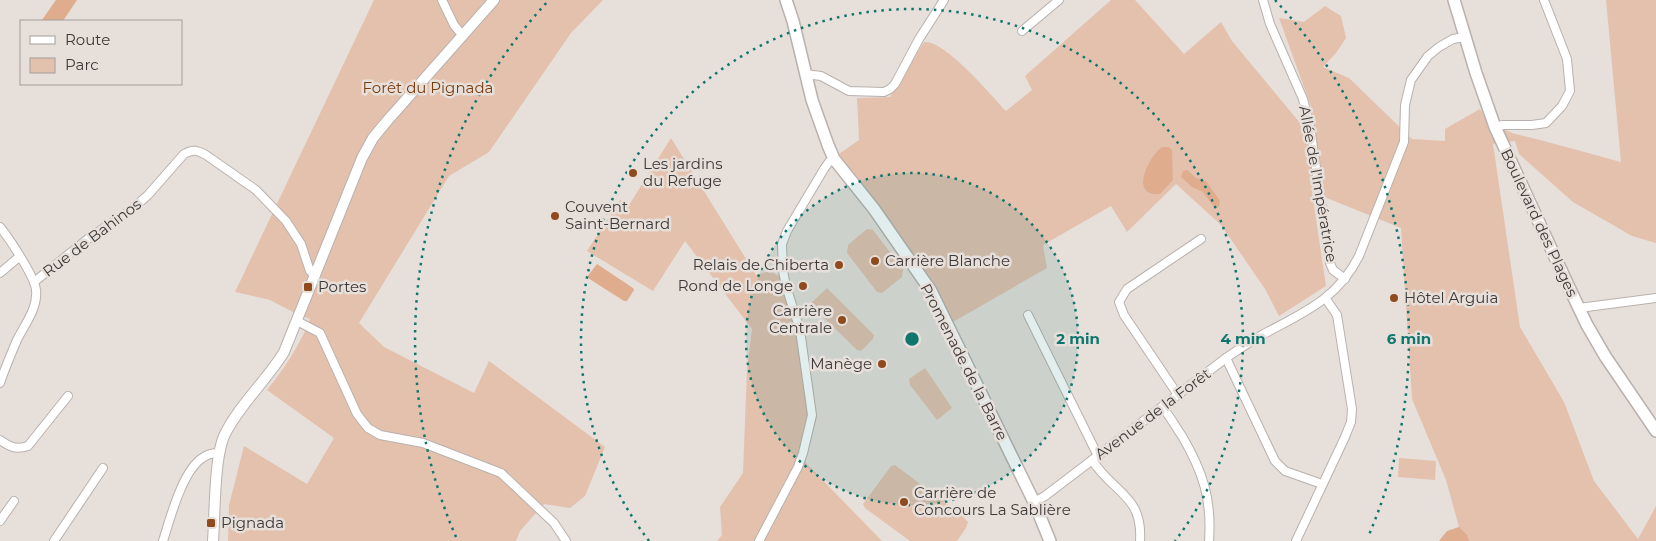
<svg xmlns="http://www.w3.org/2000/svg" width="1656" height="541" viewBox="0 0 1656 541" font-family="Montserrat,sans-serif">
	<rect width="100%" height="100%" fill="#e7dfda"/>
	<g fill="#e4c1ad">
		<path d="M374,0h229l-32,33 -82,119 -40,24 -90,147 25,24 90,46 15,-32 116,86 -20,49 -15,12 -26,-4 -24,27 -4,10h-288l1,-36 15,-59 63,38 27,-46 -67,-48c17,-21 33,-45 43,-71l-17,-7 -23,-12 -35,-8z"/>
		<path d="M1111,0h24l49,54 37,-32 11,19 68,82 13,-11 -34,-94 25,4 21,-16 16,10 5,22 -10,15 -13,14 26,11 63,61 33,2v-12l35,-20 9,14 23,10 32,8 77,21 -15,-162h50v243l-24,-7 -59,-34 -54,-48 -4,-13 -22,3 27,183 44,75 30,79 44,58 18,-33v35h-212l15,-14 -13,-47 -34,-81 -11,-171 -89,-36 14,94 -47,30 -14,-27 -44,-64 -45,-41 -49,48 -16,-26 -68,39 4,23 -94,54 -16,-33 -98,-135 20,-14 -2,-42 33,-1 34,-55c21,-2 67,53 82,69l26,-21 -7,-14z"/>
		<path d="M671,138l85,137 14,-4 21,12 26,134 -12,45 77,79h-165l5,-6 -2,-28 23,-34 4,-104 5,-40 -67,-88 -32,50 -66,-40 33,-51 9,5z"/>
		<path d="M867,229l6,1 30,39 -1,8 -20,16 -5,-1 -30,-39 1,-8z"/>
		<path d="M827,288l47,47 -1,4 -12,12 -4,-1 -47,-46z"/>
		<path d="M925,368l27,40 -15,12 -27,-35 -1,-6z"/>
		<path d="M1399,458l37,3 -1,19 -37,-3z"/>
		<path d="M895,465l65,49 8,8 -2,6 -9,13h-47l-45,-33 -2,-4 3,-4 25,-34z"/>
	</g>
	<g fill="#dfac8d">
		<path d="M56,0h21l-14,21h-19l-2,-1z"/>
		<path d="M1162,147h7l3,3 1,30 -13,14c-32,3 -11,-38 2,-47z"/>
		<path d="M1187,170l9,8 10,3 14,20 -1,6h-5l-11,-15 -11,-5 -11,-10 2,-6z"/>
		<path d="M597,264l36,24 1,2 -7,11h-3l-36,-23 -1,-1z"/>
		<path d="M1459,527l8,8 2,6h-30l8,-10z"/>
	</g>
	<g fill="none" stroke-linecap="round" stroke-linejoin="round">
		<defs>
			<g id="minor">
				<path d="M442,0l12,25 9,11"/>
				<path d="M1263,0l7,24 33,75 7,28 20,136 3,7 12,9"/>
				<path d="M1022,31l37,-31"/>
				<path d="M805,74l16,2 28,15 35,1 6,-3 5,-5 24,-45 25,-39"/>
				<path d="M1495,127l8,-2h29l14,-2 16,-17 8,-15 -3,-32 -23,-59"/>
				<path d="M0,227c9,11 35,50 36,63 2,18 -11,34 -19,50 -6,14 -12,28 -17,43"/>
				<path d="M0,273l19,-16"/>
				<path d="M34,282l55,-44 42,-28 17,-15 36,-41c9,-5 13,-4 22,1l50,35 30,31 15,23 9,27 5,5"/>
				<path d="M1579,308l77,-10"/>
				<path d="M1028,315l70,141"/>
				<path d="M297,321l23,12 37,81 11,14 12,7 43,8 78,30 53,50 12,18"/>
				<path d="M1226,358l49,103 10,10 37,13"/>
				<path d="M1178,395l-54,-80 -5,-13 8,-13 74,-50"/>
				<path d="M1162,407c8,9 13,19 20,29 21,36 30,63 27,105"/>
				<path d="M0,440c10,7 16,10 28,6l40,-50"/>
				<path d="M1092,460c21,33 51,35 48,81"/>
				<path d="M1034,502l11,-6 181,-138c12,-8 23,-16 36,-23 40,-22 75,-35 97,-79l45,-114 1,-37 6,-25 17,-24 11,-9 14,-8 12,-2"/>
				<path d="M0,521l14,-20"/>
				<path d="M54,541l49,-73"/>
				<path d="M163,541c7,-22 20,-73 41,-84 4,-3 11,-4 15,-4"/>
				<path d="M759,541l39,-74 5,-14 9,-38 -12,-85 -14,-44 -3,-15 -1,-27 5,-13 37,-62 5,-7 5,-3"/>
				<path d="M1296,541l49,-104 6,-15 1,-13 -15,-94 -11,-16"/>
			</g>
			<path id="tertiary" d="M213,541c2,-27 1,-85 12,-107 15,-30 42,-54 59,-82l78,-194 11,-20 14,-17 107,-121"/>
			<g id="secondary">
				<path d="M786,0l7,21 19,79 16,45 6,14 40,50 57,82 103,211 16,39"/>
				<path d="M1454,0l22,73 19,54 72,156 20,42 18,31 51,75"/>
			</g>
		</defs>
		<use href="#minor" stroke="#b9b1ad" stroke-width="10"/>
		<use href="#tertiary" stroke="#b9b1ad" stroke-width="12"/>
		<use href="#secondary" stroke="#b9b1ad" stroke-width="14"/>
		<use href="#minor" stroke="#fff" stroke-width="8"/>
		<use href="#tertiary" stroke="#fff" stroke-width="10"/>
		<use href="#secondary" stroke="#fff" stroke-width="11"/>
	</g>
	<circle cx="912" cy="339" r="166" fill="#0f766e" fill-opacity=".12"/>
	<g fill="none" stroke="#0f766e" stroke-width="2.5" stroke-dasharray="2.5 5">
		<circle cx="912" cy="339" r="166"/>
		<path d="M649 541A331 331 0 1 1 1175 541"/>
		<path d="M456 537A497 497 0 0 1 549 0M1275 0A497 497 0 0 1 1368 537"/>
	</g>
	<g fill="#8f4b1d" stroke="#e7dfda" stroke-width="2">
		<circle cx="633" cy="173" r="5"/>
		<circle cx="555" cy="216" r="5"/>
		<circle cx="875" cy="261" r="5"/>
		<circle cx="839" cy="265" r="5"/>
		<circle cx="803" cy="286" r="5"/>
		<rect x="303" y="282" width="10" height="10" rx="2.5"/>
		<circle cx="1394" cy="298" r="5"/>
		<circle cx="842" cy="320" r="5"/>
		<circle cx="882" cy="364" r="5"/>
		<circle cx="904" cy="502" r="5"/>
		<rect x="206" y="518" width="10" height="10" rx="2.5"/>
	</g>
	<g text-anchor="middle" stroke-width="5" stroke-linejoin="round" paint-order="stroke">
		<g font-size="15" fill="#7b3c0c" stroke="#e7dfda">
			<text x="428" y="93">Forêt du Pignada</text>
		</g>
		<g font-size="15" fill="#3d3938" stroke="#e7dfda" text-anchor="start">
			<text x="643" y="169">Les jardins<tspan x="643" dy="17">du Refuge</tspan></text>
			<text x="565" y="212">Couvent<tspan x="565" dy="17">Saint-Bernard</tspan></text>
			<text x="885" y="266">Carrière Blanche</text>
			<text x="829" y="270" text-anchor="end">Relais de Chiberta</text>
			<text x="793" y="291" text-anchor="end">Rond de Longe</text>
			<text x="318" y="292">Portes</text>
			<text x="1404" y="303">Hôtel Arguia</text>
			<text x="832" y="316" text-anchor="end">Carrière<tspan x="832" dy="17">Centrale</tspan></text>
			<text x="872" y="369" text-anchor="end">Manège</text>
			<text x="914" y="498">Carrière de<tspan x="914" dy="17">Concours La Sablière</tspan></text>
			<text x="221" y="528">Pignada</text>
		</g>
		<g font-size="15" fill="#3d3938" stroke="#e7dfda">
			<text transform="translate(1318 184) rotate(80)" y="5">Allée de l'Impératrice</text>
			<text transform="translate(1539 223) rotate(65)" y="5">Boulevard des Plages</text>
			<text transform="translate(92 238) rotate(-37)" y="5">Rue de Bahinos</text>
			<text transform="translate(964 362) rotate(63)" y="5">Promenade de la Barre</text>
			<text transform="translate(1153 414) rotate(-37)" y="5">Avenue de la Forêt</text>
		</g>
	</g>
	<circle cx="912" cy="339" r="8" fill="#0f766e" stroke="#e7dfda" stroke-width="2.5"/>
	<g font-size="15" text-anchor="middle" font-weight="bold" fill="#0f766e" stroke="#e7dfda" stroke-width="5" stroke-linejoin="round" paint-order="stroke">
		<text x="1078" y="344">2 min</text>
		<text x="1243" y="344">4 min</text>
		<text x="1409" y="344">6 min</text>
	</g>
	<rect x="20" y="20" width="162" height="65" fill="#e7dfda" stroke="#a39d99"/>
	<rect x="30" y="36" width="25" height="8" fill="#ffffff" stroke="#a39d99"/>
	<text x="65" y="45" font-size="15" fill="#3d3938">Route</text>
	<rect x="30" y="58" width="25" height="15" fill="#e4c1ad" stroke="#a39d99"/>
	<text x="65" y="70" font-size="15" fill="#3d3938">Parc</text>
</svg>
